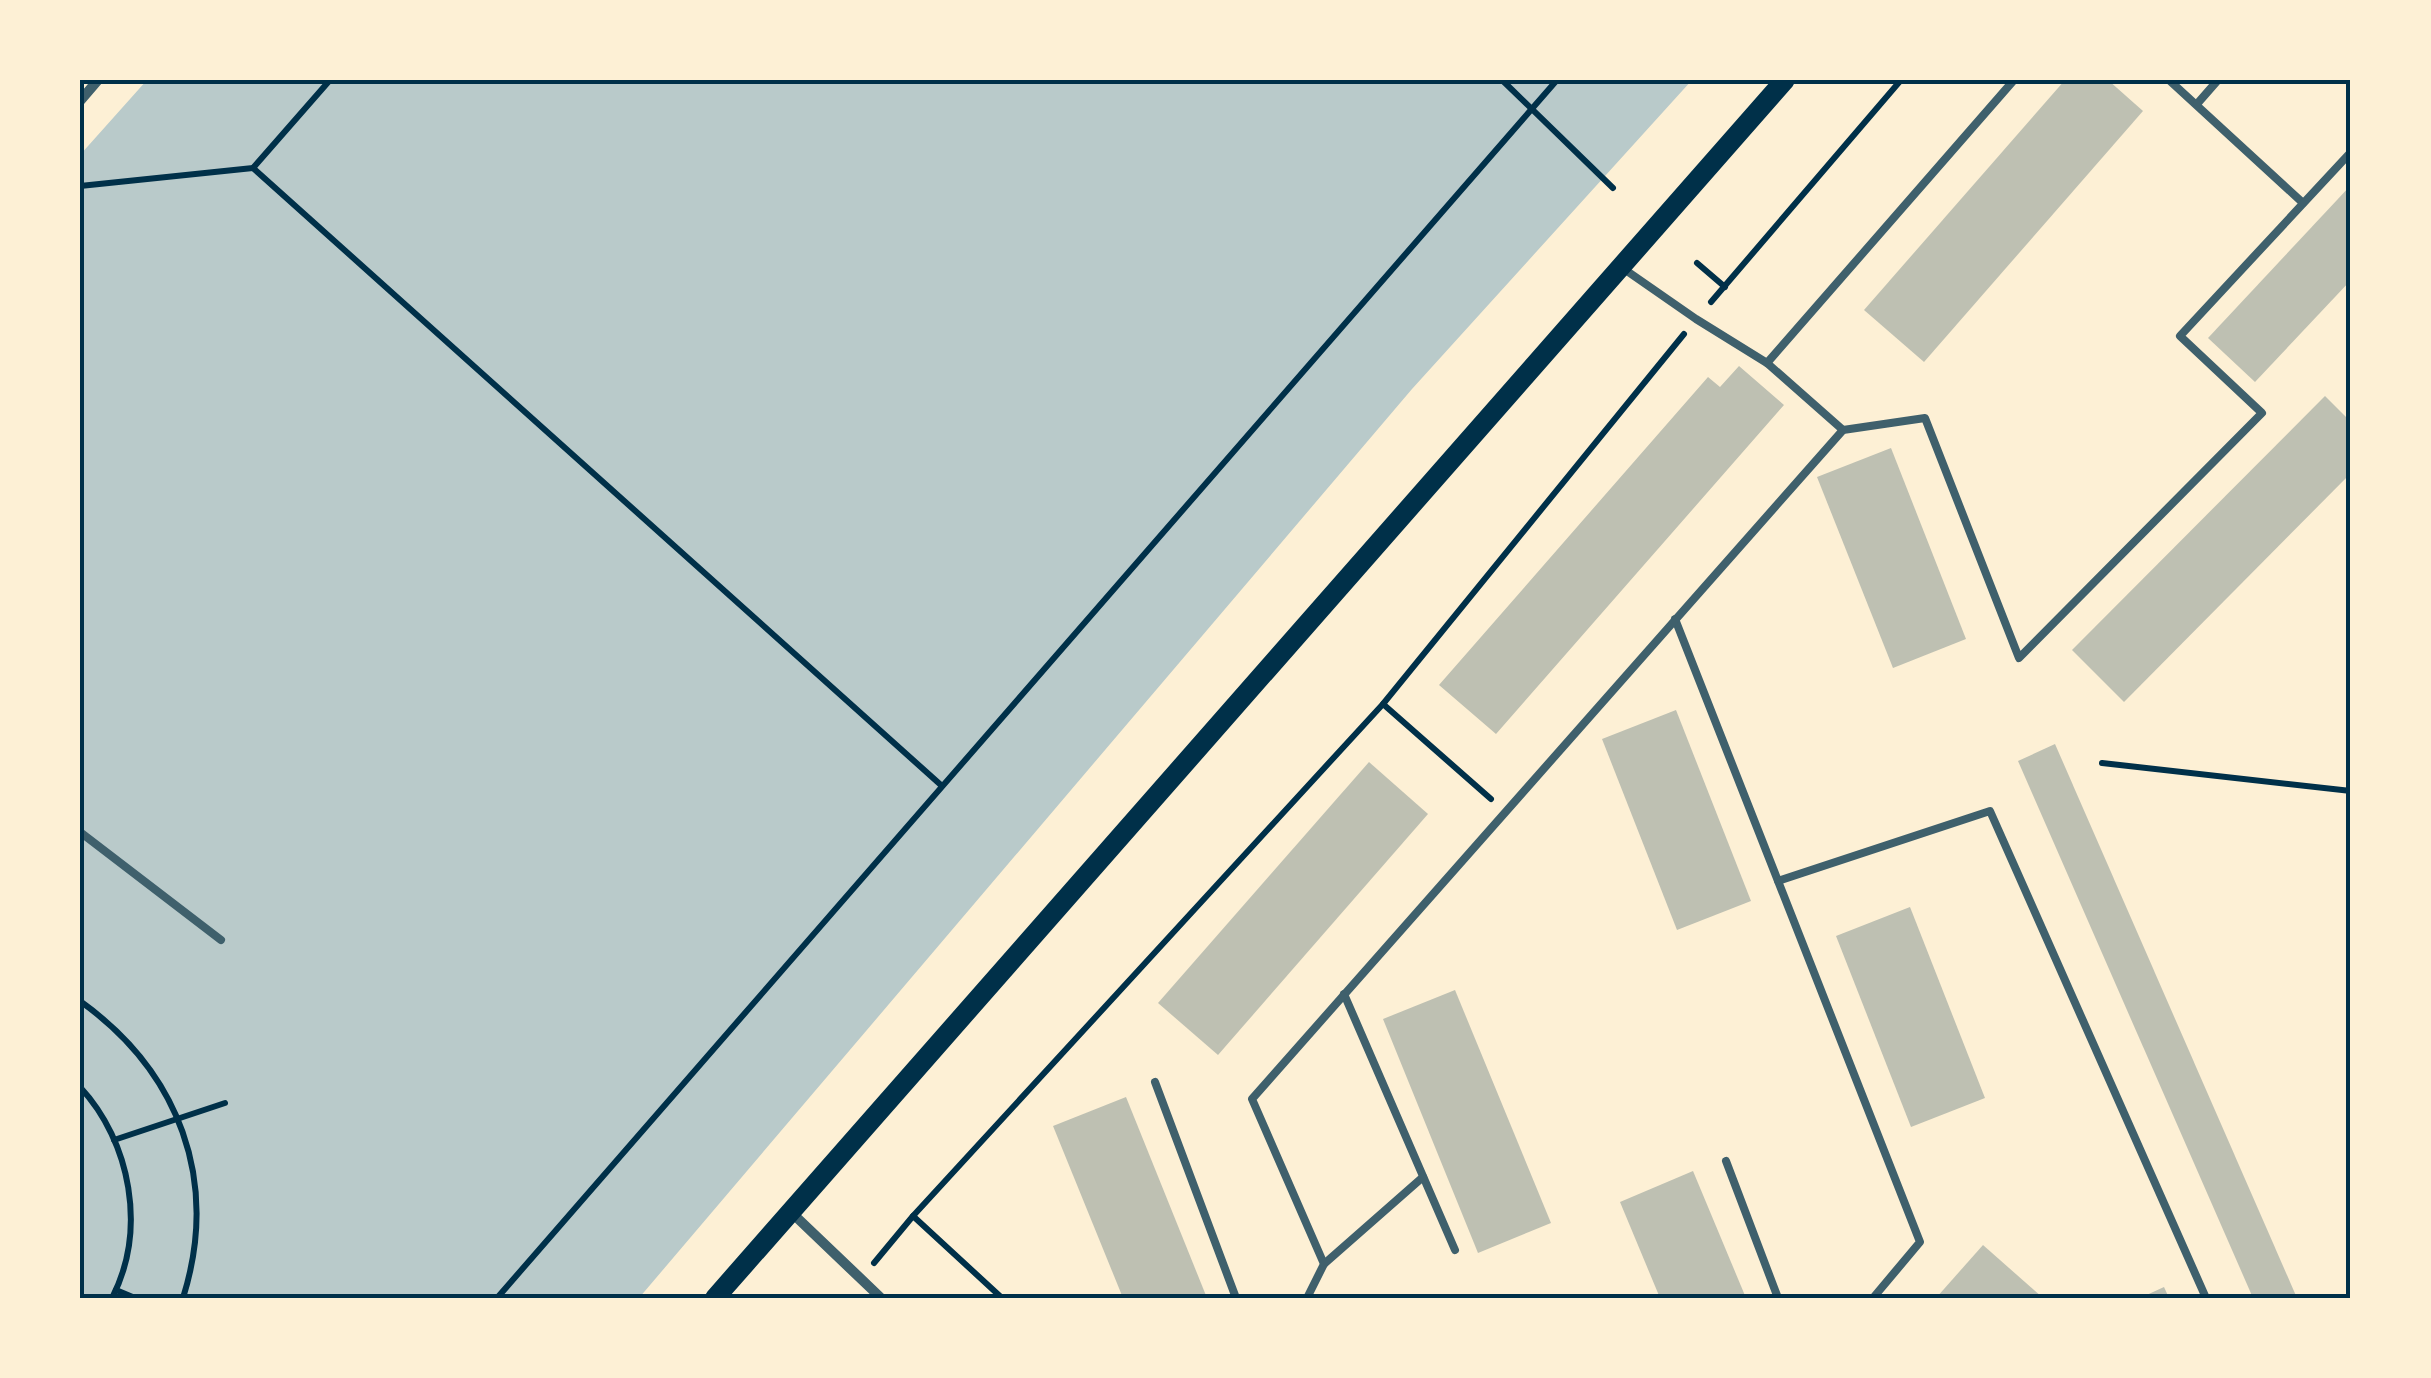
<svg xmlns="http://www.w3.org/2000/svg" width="2431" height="1378" viewBox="0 0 2431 1378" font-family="Helvetica,sans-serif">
	<rect width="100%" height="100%" fill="#fdf0d5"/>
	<path fill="#b9caca" d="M147,80h1545l-280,309 -773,909h-559v-1143z"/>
	<g fill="#bec0b2">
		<path d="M2065,80h43l35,31 -219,251 -60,-52z"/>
		<path d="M2351,185v95l-96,102 -47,-44z"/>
		<path d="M1739,366l45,39 -288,329 -57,-49 269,-308 12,10z"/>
		<path d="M2325,396l26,26v51l-227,229 -52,-52z"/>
		<path d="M1891,448l75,191 -73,29 -76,-191z"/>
		<path d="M1676,710l75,191 -74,29 -75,-191z"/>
		<path d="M2055,744l242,554h-44l-235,-537z"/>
		<path d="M1369,762l59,52 -210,241 -60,-52z"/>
		<path d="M1910,907l75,191 -74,29 -75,-191z"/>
		<path d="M1455,990l96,233 -73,30 -95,-234z"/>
		<path d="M1126,1097l81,201h-84l-70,-172z"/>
		<path d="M1693,1171l53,127h-86l-40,-96z"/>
		<path d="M1983,1245l60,53h-107z"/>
		<path d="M2164,1287l5,11h-29z"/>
	</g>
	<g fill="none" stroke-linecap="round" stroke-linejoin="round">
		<g stroke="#003049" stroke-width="6">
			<path d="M1502,80l111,108"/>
			<path d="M253,168l689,618"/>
			<path d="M80,186l173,-18 77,-88"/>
			<path d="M1697,263l28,24"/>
			<path d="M1711,302l190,-222"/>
			<path d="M1383,704l108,95"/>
			<path d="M2102,763l249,28"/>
			<path d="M80,1001c99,71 140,179 103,297"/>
			<path d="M80,1087c51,55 67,143 32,211"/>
			<path d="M114,1140l111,-37"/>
			<path d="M913,1216l89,82"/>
			<path d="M874,1263l39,-47 470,-512 301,-370"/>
			<path d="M116,1290l19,8"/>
			<path d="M497,1298l1060,-1218"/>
		</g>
		<g stroke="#3f606c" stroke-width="8">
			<path d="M2169,80l134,123"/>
			<path d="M2197,104l21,-24"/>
			<path d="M1624,269l72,50 71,44 76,67"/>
			<path d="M1767,363l247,-283"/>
			<path d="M1675,619l245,623 -47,56"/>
			<path d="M80,832l141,108"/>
			<path d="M1778,881l212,-70 216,487"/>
			<path d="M1344,994l111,256"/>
			<path d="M1155,1082l81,216"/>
			<path d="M1726,1161l52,137"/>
			<path d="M1324,1264l99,-87"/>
			<path d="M1307,1298l17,-34 -72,-165 591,-669 82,-12 94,240 243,-245 -82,-77 171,-184"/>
		</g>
		<g stroke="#3f606c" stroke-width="10">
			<path d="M80,101l18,-21"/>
			<path d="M791,1212l90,86"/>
		</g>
		<path stroke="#003049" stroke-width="20" d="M715,1298l1070,-1218"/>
	</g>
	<rect width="2431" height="1378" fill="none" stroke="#fdf0d5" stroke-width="165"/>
	<rect x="82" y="82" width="2266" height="1214" fill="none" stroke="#003049" stroke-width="4"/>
</svg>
